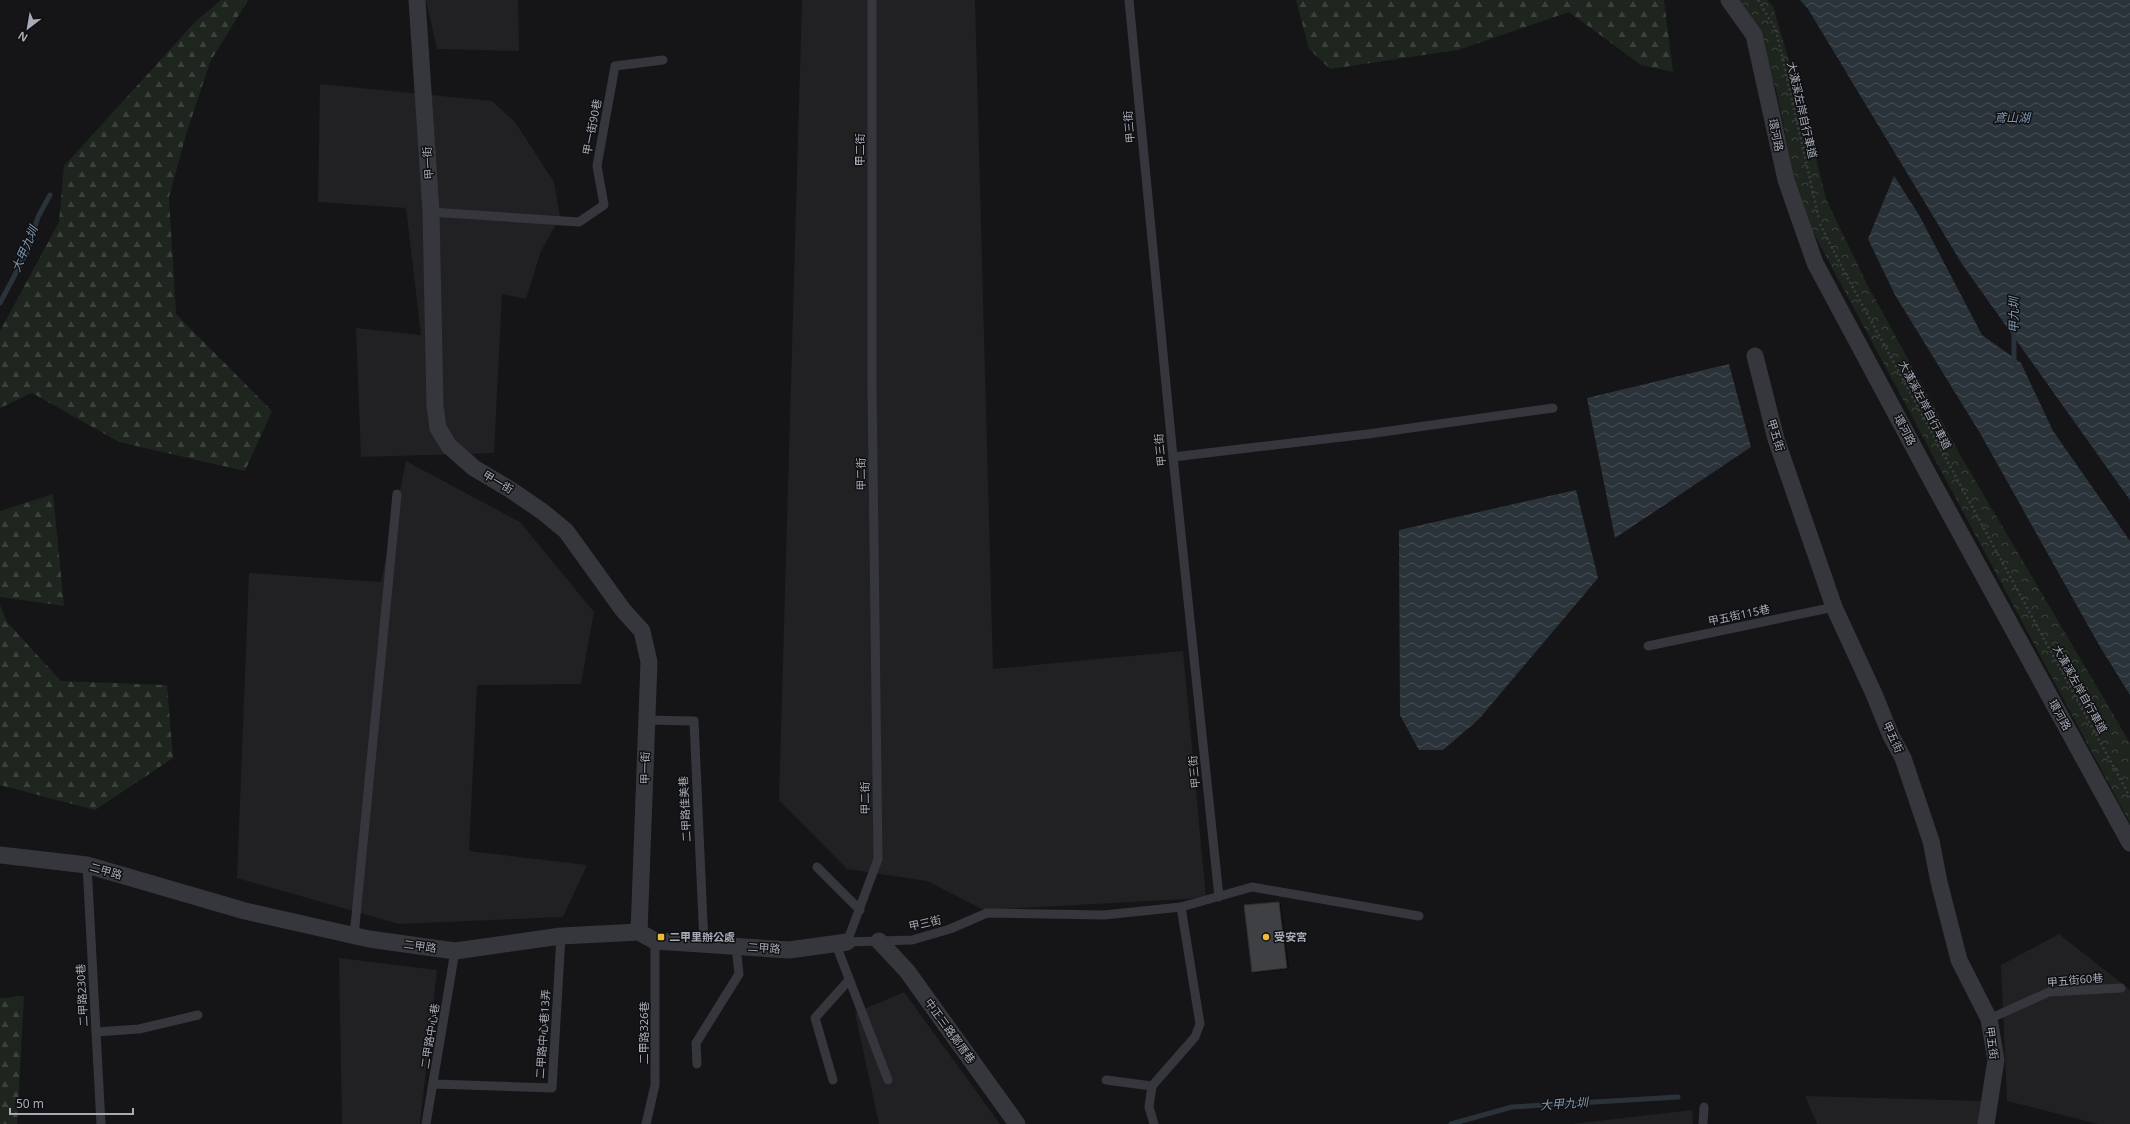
<svg xmlns="http://www.w3.org/2000/svg" width="2130" height="1124" viewBox="0 0 2130 1124" font-family="'Noto Sans','Noto Sans TC',sans-serif">
	<defs>
		<pattern id="forest-firs" width="22" height="20" patternUnits="userSpaceOnUse"><rect width="22" height="20" fill="#1d251e"/><path d="M5 1l3.5 6h-7zM16 11l3.5 6h-7z" fill="#3b423c"/></pattern>
		<pattern id="park-crowns" width="20" height="18" patternUnits="userSpaceOnUse"><rect width="20" height="18" fill="#1d251e"/><path d="M2 6a3 3 0 1 1 6 0M12 15a3 3 0 1 1 6 0" fill="none" stroke="#3b423c"/></pattern>
		<pattern id="water-waves" width="16" height="10" patternUnits="userSpaceOnUse"><rect width="16" height="10" fill="#2b333a"/><path d="M0 5q4-4 8 0t8 0" fill="none" stroke="#474e54"/></pattern>
	</defs>
	<rect width="100%" height="100%" fill="#151517"/>
	<g fill="#212124">
		<path d="M426,0h92l1,51 -82,-2z"/>
		<path d="M802,0h173l18,669 190,-18 23,247 -222,12 -57,-29 -80,-12 -68,-69z"/>
		<path d="M320,84l172,17 23,21 39,60 6,35 -19,34 -15,48 -24,-5 -8,159 -133,4 -5,-129 65,7 -15,-127 -88,-6z"/>
		<path d="M406,461l114,61 74,90 -13,72 -104,1 -8,166 118,14 -24,52 -164,7 -162,-46 12,-305 132,9z"/>
		<path d="M2059,934l71,56v134h-32l-91,-23 -6,-136z"/>
		<path d="M339,958l98,12 -17,154h-78z"/>
		<path d="M904,992l96,132h-121l-24,-111z"/>
		<path d="M1805,1096l178,5 -1,23h-165z"/>
		<path d="M1692,1110l1,14h-121z"/>
	</g>
	<g fill="url(#forest-firs)">
		<path d="M221,0h27l-38,62 -24,73 -17,62 7,117 96,97 -27,60 -126,-29 -87,-49 -32,15v-77l59,-109 5,-56 132,-145z"/>
		<path d="M1296,0h368l9,72 -32,-7 -72,-53 -111,38 -128,19 -21,-20z"/>
		<path d="M53,494l11,112 -64,-9v-86z"/>
		<path d="M0,605l7,17 54,59 106,4 6,73 -78,52 -95,-25z"/>
		<path d="M24,996l-7,128h-17v-126z"/>
	</g>
	<path fill="url(#park-crowns)" d="M1736,0h31l6,6 38,131 15,62 41,85 95,174 168,285v80l-317,-591 -19,-55 -18,-88 -27,-73z"/>
	<g fill="url(#water-waves)">
		<path d="M1800,0h330v500l-168,-236 -154,-255z"/>
		<path d="M1894,176l25,39 63,120 39,28 32,68 77,110v154l-31,-50 -119,-212 -85,-138 -27,-56z"/>
		<path d="M1729,364l22,83 -136,91 -28,-140z"/>
		<path d="M1576,490l22,88 -119,141 -36,31h-24l-19,-35 -1,-185z"/>
	</g>
	<path fill="#0007" d="M1279,903l2,1 8,65 -33,4 -3,-2z"/>
	<g fill="none" stroke-linecap="round" stroke-linejoin="round">
		<g stroke="#2b333a" stroke-width="5">
			<path d="M0,303l27,-51 11,-35 12,-22"/>
			<path d="M2014,364v-32"/>
			<path d="M1451,1124l61,-17 166,-10"/>
		</g>
	</g>
	<path fill="#3f4044" stroke="#2f2f33" d="M1279,902l8,66 -35,4 -8,-67z"/>
	<g fill="none" stroke-linecap="round" stroke-linejoin="round">
		<g stroke="#3c3d43" stroke-width="2.5" stroke-dasharray="2 3" stroke-linecap="butt">
			<path d="M1758,0l18,30 43,189"/>
			<path d="M1820,224l25,49 285,524"/>
		</g>
		<g stroke="#36373c" stroke-width="9">
			<path d="M872,0v385l6,474 -31,83 65,-2 38,-11 37,-16 117,2 77,-8 71,-20 167,29"/>
			<path d="M1129,0l44,457 46,440"/>
			<path d="M431,212l148,10 25,-17 -7,-39 18,-100 48,-6"/>
			<path d="M1173,457l195,-23 185,-26"/>
			<path d="M1648,646l186,-39"/>
			<path d="M645,720l49,1 10,223"/>
			<path d="M87,865l14,259"/>
			<path d="M817,867l43,43"/>
			<path d="M354,936l43,-442"/>
			<path d="M835,942l53,138"/>
			<path d="M1989,1019l60,-27 72,-4"/>
			<path d="M96,1032l43,-3 59,-14"/>
			<path d="M697,1064l-1,-21 43,-69 -3,-28"/>
			<path d="M833,1080l-18,-62 34,-38"/>
			<path d="M1106,1080l46,6"/>
			<path d="M434,1084l118,4 9,-152"/>
			<path d="M426,1124l29,-173"/>
			<path d="M646,1124l9,-39v-144"/>
			<path d="M1154,1124l-5,-17 3,-21 43,-49 5,-13 -19,-117"/>
			<path d="M1703,1124l1,-17"/>
		</g>
		<g stroke="#36373c" stroke-width="17">
			<path d="M417,0l14,212 4,194 3,22 11,18 25,22 37,22 32,22 23,19 57,79 19,21 7,31 -10,270"/>
			<path d="M1729,0l25,35 32,145 29,83 119,222 196,358"/>
			<path d="M1755,356l21,83 58,168 40,87 17,42 12,22 28,83 8,41 20,78 30,59 7,41 -10,64"/>
			<path d="M0,855l87,10 158,46 124,28 86,12 106,-15 78,-4 16,9 134,9 58,-8"/>
			<path d="M879,941l28,30 110,153"/>
		</g>
	</g>
	<g fill="#efbb35" stroke="#101012" stroke-width="1.5">
		<rect x="657" y="933" width="8" height="8" rx="2"/>
		<circle cx="1266" cy="937" r="4"/>
	</g>
	<g text-anchor="middle" stroke-width="3" stroke-linejoin="round" paint-order="stroke">
		<g font-size="11" fill="#a7abb7" stroke="#101012">
			<text transform="translate(1802 110) rotate(77)" y="4">大漢溪左岸自行車道</text>
			<text transform="translate(592 127) rotate(-79)" y="4">甲一街90巷</text>
			<text transform="translate(1129 127) rotate(-95)" y="4">甲三街</text>
			<text transform="translate(1776 135) rotate(78)" y="4">環河路</text>
			<text transform="translate(860 150) rotate(-90)" y="4">甲二街</text>
			<text transform="translate(428 163) rotate(-94)" y="4">甲一街</text>
			<text transform="translate(1925 405) rotate(62)" y="4">大漢溪左岸自行車道</text>
			<text transform="translate(1905 430) rotate(62)" y="4">環河路</text>
			<text transform="translate(1776 435) rotate(73)" y="4">甲五街</text>
			<text transform="translate(1160 450) rotate(-96)" y="4">甲三街</text>
			<text transform="translate(861 474) rotate(-91)" y="4">甲二街</text>
			<text transform="translate(498 482) rotate(31)" y="4">甲一街</text>
			<text transform="translate(1739 615) rotate(-12)" y="4">甲五街115巷</text>
			<text transform="translate(2080 689) rotate(61)" y="4">大漢溪左岸自行車道</text>
			<text transform="translate(2060 715) rotate(61)" y="4">環河路</text>
			<text transform="translate(1893 737) rotate(65)" y="4">甲五街</text>
			<text transform="translate(645 768) rotate(-89)" y="4">甲一街</text>
			<text transform="translate(1194 772) rotate(-96)" y="4">甲三街</text>
			<text transform="translate(865 798) rotate(-91)" y="4">甲二街</text>
			<text transform="translate(685 809) rotate(-93)" y="4">二甲路佳美巷</text>
			<text transform="translate(106 871) rotate(16)" y="4">二甲路</text>
			<text transform="translate(925 923) rotate(-13)" y="4">甲三街</text>
			<text transform="translate(420 946) rotate(8)" y="4">二甲路</text>
			<text transform="translate(764 948) rotate(4)" y="4">二甲路</text>
			<text transform="translate(2075 980) rotate(-5)" y="4">甲五街60巷</text>
			<text transform="translate(82 995) rotate(-93)" y="4">二甲路230巷</text>
			<text transform="translate(950 1031) rotate(54)" y="4">中正三路鄭厝巷</text>
			<text transform="translate(644 1033) rotate(-90)" y="4">二甲路326巷</text>
			<text transform="translate(543 1034) rotate(-86)" y="4">二甲路中心巷13弄</text>
			<text transform="translate(430 1036) rotate(-81)" y="4">二甲路中心巷</text>
			<text transform="translate(1992 1043) rotate(82)" y="4">甲五街</text>
		</g>
		<g font-size="11" font-weight="bold" fill="#a7abb7" stroke="#101012" text-anchor="start">
			<text x="669" y="941">二甲里辦公處</text>
			<text x="1274" y="941">受安宮</text>
		</g>
		<g font-size="12" font-style="italic" fill="#7e97b1" stroke="#101012">
			<text x="2012" y="122">鳶山湖</text>
			<text transform="translate(25 249) rotate(-67)" y="4">大甲九圳</text>
			<text transform="translate(2014 315) rotate(-90)" y="4">甲九圳</text>
			<text transform="translate(1564 1104) rotate(-4)" y="4">大甲九圳</text>
		</g>
	</g>
	<g transform="translate(28 28) rotate(211)" stroke="#101012" stroke-width="3" paint-order="stroke">
	<path d="M0-3L7 15L0 10L-7 15Z" fill="#a7abb7"/>
	<text y="-6" font-size="11" font-weight="bold" text-anchor="middle" fill="#a7abb7">N</text>
	</g>
	<path d="M10 1108v6h123v-6" fill="none" stroke="#a7abb7" stroke-width="2"/>
	<text x="16" y="1108" font-size="12" fill="#a7abb7" stroke="#101012" stroke-width="3" paint-order="stroke">50 m</text>
</svg>
